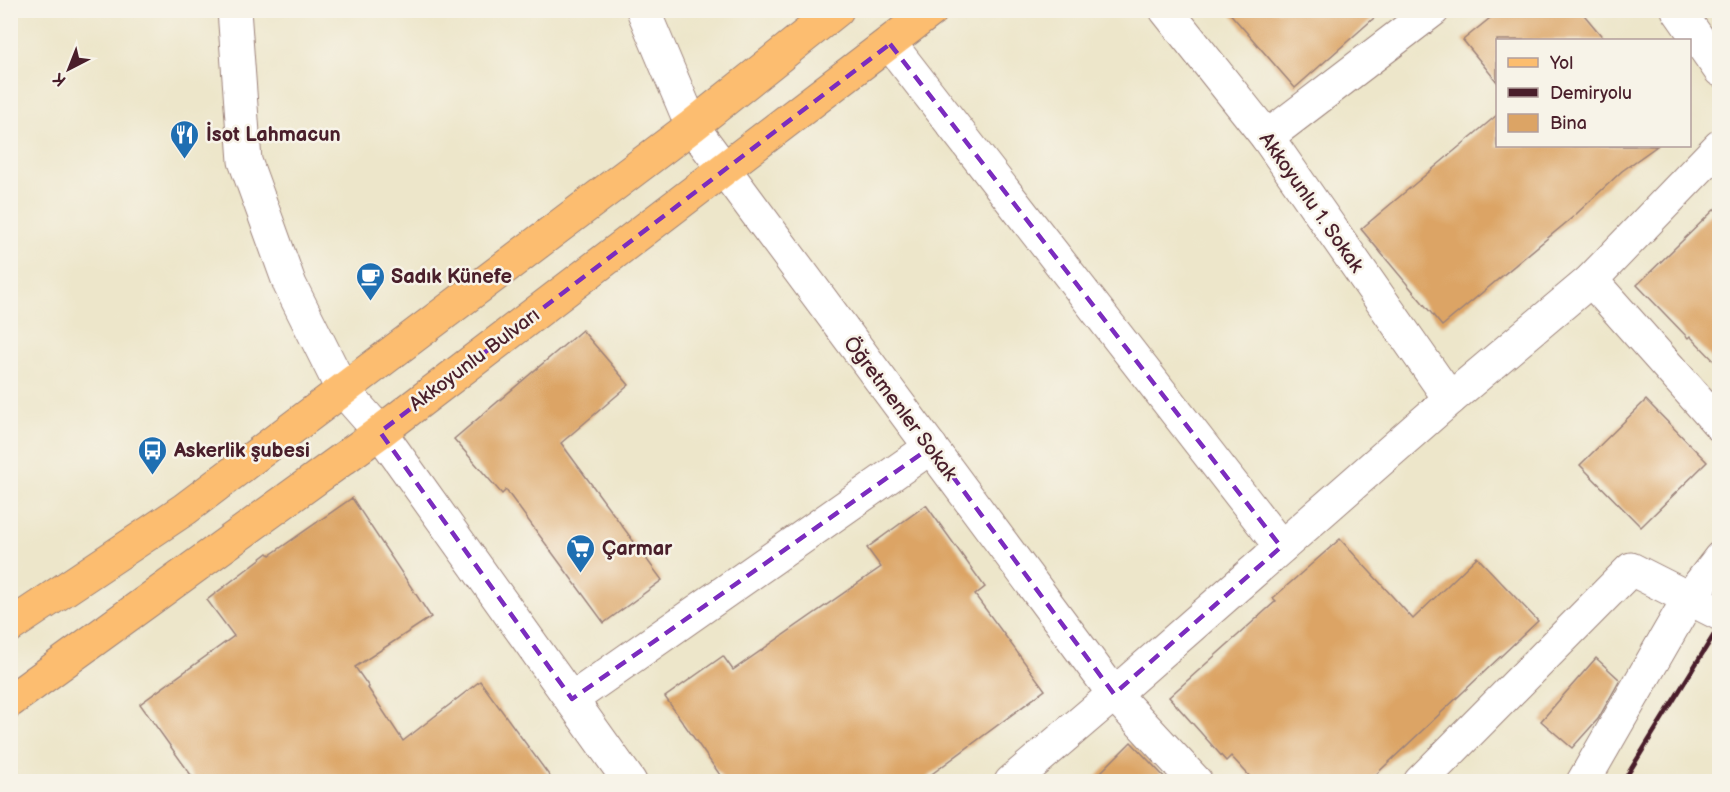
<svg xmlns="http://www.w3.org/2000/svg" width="1730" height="792" viewBox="0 0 1730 792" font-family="'Balsamiq Sans',sans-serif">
	<rect width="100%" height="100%" fill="#f7f3e8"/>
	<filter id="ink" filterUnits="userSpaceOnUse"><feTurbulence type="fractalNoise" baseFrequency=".0167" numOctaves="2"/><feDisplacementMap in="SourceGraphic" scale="12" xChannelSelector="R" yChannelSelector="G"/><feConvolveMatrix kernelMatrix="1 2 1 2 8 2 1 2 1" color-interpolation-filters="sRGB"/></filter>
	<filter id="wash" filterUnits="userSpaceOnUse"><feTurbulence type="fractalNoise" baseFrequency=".008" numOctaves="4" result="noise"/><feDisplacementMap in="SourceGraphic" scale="24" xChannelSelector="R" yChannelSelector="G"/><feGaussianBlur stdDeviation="1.35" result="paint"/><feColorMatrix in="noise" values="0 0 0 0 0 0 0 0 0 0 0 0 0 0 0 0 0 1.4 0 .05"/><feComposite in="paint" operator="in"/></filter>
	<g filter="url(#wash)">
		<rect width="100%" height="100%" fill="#ede6ca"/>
		<g id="blocks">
			<g fill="#dca465">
				<path d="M1227,10h156l-88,78z"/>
				<path d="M1500,10h80l25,30h-108v42l-34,-42z"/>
				<path d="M1497,115v31h160l-35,25 -49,46 -131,109 -81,-97z"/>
				<path d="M1719,205v161l-29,-30 -2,2 -51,-53z"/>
				<path d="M582,330l47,55 -68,58 101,137 -58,43 -98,-133 -4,4 -48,-55z"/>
				<path d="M1646,400l61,62 -66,65 -61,-62z"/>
				<path d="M352,498l79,119 -76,50 14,20 -1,1 35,53 77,-60 74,101h-358l-56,-78 94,-68 -27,-36 61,-47 2,2z"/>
				<path d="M926,505l59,82 -10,8 70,95 -124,92h-196l-60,-85 58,-41 10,14 148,-103 -14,-19z"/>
				<path d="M1340,539l73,80 64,-62 61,64 -170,161h-113l-24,-26 -5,5 -57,-64 107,-96 -3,-3z"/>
				<path d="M1596,658l24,22 -22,39 -26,29 -31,-27z"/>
				<path d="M1131,742l38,40h-78z"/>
			</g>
		</g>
	</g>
	<g filter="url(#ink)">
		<use href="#blocks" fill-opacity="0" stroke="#9c827a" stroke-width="1.5"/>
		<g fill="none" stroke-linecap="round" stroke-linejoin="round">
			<defs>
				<g id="minor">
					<path d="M234,10l11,151 45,124 52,104 38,43 250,350"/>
					<path d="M643,10l49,116 422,568 82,88"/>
					<path d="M1166,10l101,127 183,262"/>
					<path d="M1678,10l42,60"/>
					<path d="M890,44l391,503"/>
					<path d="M1267,137l166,-127"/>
					<path d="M1591,280l129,145"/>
					<path d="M572,699l359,-252"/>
					<path d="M1011,782l103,-88 336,-295 141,-119 129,-134"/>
					<path d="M1420,782l211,-213 89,45"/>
					<path d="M1583,782l106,-184 31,-40"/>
				</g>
				<g id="major">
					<path d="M10,626l175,-117 507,-383 145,-116"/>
					<path d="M10,701l370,-269 552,-422"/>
				</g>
			</defs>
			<use href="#minor" stroke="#9c827a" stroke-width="35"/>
			<use href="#major" stroke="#9c827a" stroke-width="35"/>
			<use href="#minor" stroke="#fff" stroke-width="33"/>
			<use href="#major" stroke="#fcbd6f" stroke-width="33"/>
			<path stroke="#4a1f2b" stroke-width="4.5" d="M1623,782l97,-157"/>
		</g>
	</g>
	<path fill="none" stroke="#7b2cbf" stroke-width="4.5" stroke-dasharray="12 8" stroke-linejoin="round" d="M890,44l391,503 -167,147 -183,-247 -359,252 -192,-267z"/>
	<defs>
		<symbol id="restaurant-pin" viewBox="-11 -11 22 30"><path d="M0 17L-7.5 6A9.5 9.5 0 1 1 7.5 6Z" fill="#1f6fb2" stroke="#f7f3e8"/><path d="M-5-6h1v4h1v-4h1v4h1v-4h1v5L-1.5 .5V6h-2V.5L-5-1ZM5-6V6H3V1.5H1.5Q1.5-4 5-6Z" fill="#fff"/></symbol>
		<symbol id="cafe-pin" viewBox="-11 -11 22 30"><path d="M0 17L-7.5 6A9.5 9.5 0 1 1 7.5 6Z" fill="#1f6fb2" stroke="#f7f3e8"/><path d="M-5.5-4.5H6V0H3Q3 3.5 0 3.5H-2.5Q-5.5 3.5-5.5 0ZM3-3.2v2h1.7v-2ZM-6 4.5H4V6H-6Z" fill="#fff"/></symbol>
		<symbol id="bus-pin" viewBox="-11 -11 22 30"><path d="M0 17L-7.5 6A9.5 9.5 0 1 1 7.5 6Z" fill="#1f6fb2" stroke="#f7f3e8"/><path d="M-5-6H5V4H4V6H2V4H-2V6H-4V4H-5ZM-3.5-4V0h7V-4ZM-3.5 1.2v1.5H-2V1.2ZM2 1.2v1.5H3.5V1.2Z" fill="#fff"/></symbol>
		<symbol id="supermarket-pin" viewBox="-11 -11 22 30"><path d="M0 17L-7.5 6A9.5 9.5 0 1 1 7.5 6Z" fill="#1f6fb2" stroke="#f7f3e8"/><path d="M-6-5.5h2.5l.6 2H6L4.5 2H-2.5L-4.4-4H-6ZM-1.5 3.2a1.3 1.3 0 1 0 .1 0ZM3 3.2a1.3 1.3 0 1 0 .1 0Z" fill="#fff"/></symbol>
	</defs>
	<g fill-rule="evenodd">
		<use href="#restaurant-pin" x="168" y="118" width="33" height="45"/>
		<use href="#cafe-pin" x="354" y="260" width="33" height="45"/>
		<use href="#bus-pin" x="136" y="434" width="33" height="45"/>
		<use href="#supermarket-pin" x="564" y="532" width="33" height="45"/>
	</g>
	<g text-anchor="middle" stroke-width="5" stroke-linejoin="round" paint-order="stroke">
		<g font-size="20" font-weight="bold" fill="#4a1f2b" stroke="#f7f3e8" text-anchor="start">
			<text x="206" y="141">İsot Lahmacun</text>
			<text x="391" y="283">Sadık Künefe</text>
			<text x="174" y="457">Askerlik şubesi</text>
			<text x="602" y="555">Çarmar</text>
		</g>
		<g font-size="20" fill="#4a1f2b" stroke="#f7f3e8">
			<text transform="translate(1312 202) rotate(55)" y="7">Akkoyunlu 1. Sokak</text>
			<text transform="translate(474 359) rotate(-37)" y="7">Akkoyunlu Bulvarı</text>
			<text transform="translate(901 408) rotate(53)" y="7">Öğretmenler Sokak</text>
		</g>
	</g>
	<rect width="1730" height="792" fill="none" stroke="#f7f3e8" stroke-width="36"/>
	<rect x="1496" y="39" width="195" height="108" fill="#f7f3e8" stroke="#b29e9c" stroke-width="1.5"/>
	<rect x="1508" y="58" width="30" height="9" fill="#fcbd6f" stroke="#b29e9c" stroke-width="1.5"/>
	<text x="1550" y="69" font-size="18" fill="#4a1f2b">Yol</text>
	<rect x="1508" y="88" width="30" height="9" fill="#4a1f2b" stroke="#b29e9c" stroke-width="1.5"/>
	<text x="1550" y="99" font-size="18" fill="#4a1f2b">Demiryolu</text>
	<rect x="1508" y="114" width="30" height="18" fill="#dca465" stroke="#b29e9c" stroke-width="1.5"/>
	<text x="1550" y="129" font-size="18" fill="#4a1f2b">Bina</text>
	<g transform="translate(69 69) rotate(222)" stroke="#f7f3e8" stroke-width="4.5" paint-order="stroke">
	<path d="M0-4.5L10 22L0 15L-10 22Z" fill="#4a1f2b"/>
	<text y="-9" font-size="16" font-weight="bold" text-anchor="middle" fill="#4a1f2b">K</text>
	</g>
</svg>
